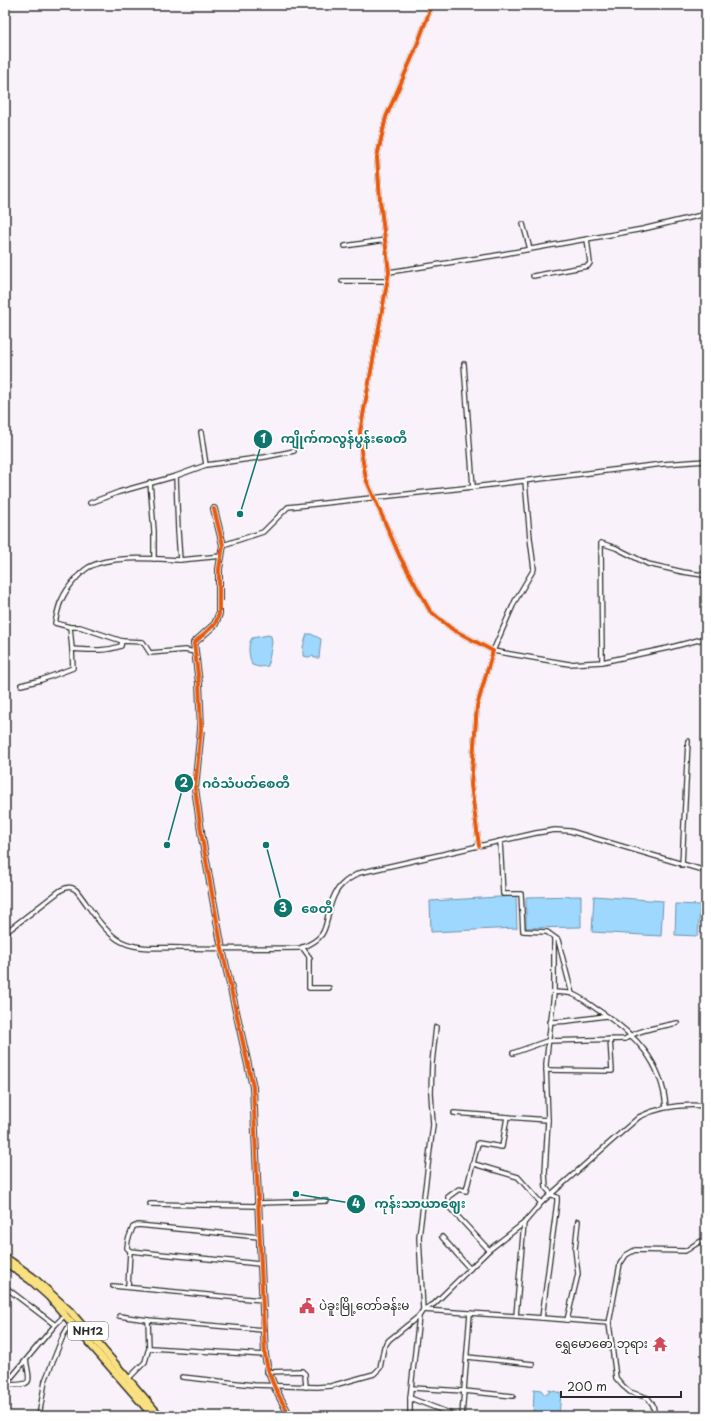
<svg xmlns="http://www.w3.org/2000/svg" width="711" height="1421" viewBox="0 0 711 1421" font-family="'Playpen Sans','Noto Sans Myanmar',sans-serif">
	<rect width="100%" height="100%" fill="#f9f2fb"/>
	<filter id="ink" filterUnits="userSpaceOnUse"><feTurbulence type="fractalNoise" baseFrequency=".025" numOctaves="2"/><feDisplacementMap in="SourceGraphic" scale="8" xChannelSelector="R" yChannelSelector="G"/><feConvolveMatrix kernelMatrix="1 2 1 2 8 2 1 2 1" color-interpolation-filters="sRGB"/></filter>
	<g filter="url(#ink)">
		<g fill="#9ed8fe" stroke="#7093aa">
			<path d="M307,634h4l10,5 -2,19h-5l-1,-2 -5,1 -5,-1v-9z"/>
			<path d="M268,635l3,1 1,6 -4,24 -9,1 -7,-2c-3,-9 -5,-20 0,-27z"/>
			<path d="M516,896l1,32 -86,4 -1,-31z"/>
			<path d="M581,896v31l-55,1v-31z"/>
			<path d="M594,896l69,5 -2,35 -69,-4z"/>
			<path d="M676,904l24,1 -2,31 -23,-1z"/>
			<path d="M534,1389l7,1 4,5 4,-2v-3l12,3 -2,23h-26z"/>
		</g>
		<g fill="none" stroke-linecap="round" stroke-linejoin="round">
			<defs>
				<g id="minor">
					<path d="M432,5l-18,48 -28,64 -9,40 3,43 9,72 -29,160 1,19 5,28 34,78 30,54 22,18 41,22 -16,55 -6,79 8,61"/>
					<path d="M523,224l7,25"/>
					<path d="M345,246l40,-6"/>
					<path d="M389,272l103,-16 151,-27 63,-15"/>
					<path d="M533,276l55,-10 2,-3 -3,-24"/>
					<path d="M342,281h45"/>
					<path d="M464,364l9,123"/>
					<path d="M201,432l5,33"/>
					<path d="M525,481l5,57 4,31 -19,32 -22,50 76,13 33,-2 66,-14 38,-10"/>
					<path d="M150,482l4,49v28"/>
					<path d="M90,503l29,-11 57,-16 30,-11 59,-8 29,-6"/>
					<path d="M223,545l40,-13 25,-25 185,-20 190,-23 43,-3"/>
					<path d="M180,560l42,-4"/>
					<path d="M70,627h10l42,14"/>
					<path d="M72,649l-2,-22 -15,-4c2,-8 3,-17 7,-24 5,-11 17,-26 27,-32 23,-12 66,-8 91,-7l-2,-29 -2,-55"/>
					<path d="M602,662l-1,-119 15,5 32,16 35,8 20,3 3,2"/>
					<path d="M21,685l20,-5 32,-12 -1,-19c17,1 32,3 49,-3l1,-5 21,1 7,11 35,-3 10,2"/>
					<path d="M500,841l3,53h18l2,37 24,1 11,8 14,54"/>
					<path d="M682,865l6,-124"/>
					<path d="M5,933l56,-43c6,-3 9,-4 15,0 13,16 24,37 41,49 17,12 45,8 65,9 40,1 79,0 119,0 33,-12 21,-27 33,-52 5,-12 15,-17 25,-23l177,-40 19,-3 15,1 136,40"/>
					<path d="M302,947l8,11"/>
					<path d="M309,957v31h20"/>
					<path d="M554,992c5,1 13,0 18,2 9,3 18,11 26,16 37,24 64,51 68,97"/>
					<path d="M550,1022c19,0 37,-4 56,-6"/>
					<path d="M436,1027l-4,36 -1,30 2,32 -14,112 4,73 93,6 93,7"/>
					<path d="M513,1053l34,-12 78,-2c15,-10 35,-12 52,-16"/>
					<path d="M546,1070l66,1 -2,-32"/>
					<path d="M454,1113l94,7"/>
					<path d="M474,1164l44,13 23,26"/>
					<path d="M258,1203l69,-2"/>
					<path d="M150,1204l108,2"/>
					<path d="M259,1237l-121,-12 -5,2 -5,13 -1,8 3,3 130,13"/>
					<path d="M442,1237l28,32"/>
					<path d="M489,1250l-40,-43 -1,-10 11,-8 7,2 12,-48 24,4 5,-30"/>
					<path d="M113,1286l149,14"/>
					<path d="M5,1287l50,38"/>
					<path d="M128,1287l2,-36"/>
					<path d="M119,1316l29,4 115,10"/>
					<path d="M516,1316l8,-93"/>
					<path d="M542,1318l15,-116v-5l-5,-2 -6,-7 -1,-15 3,-53 -2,-56 8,-71v-55"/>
					<path d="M148,1320l1,29"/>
					<path d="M567,1320l11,-46 -3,-25 3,-28"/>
					<path d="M467,1357l66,7"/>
					<path d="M267,1372l35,-1 3,3 1,13"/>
					<path d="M182,1377l72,8 63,2 14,-1 43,-12 6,-6 4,-21 5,-7 30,-24 4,-6 11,-6 55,-54 35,-27 17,-20 98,-86c20,-10 44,-13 67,-11"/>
					<path d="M128,1379l17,-17 3,-11 3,-3 114,7"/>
					<path d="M5,1385l50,-60 10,-10"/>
					<path d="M5,1385c27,-1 26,2 21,-25"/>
					<path d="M412,1388l52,3 49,5"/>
					<path d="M410,1398l47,18"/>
					<path d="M39,1416l6,-35 18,-45 8,-14"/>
					<path d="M410,1416v-18l9,-82"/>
					<path d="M462,1416l8,-103"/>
					<path d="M655,1416l-2,-11 -5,-7 -18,-6 -7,-6 -7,-8 -7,-55 11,-59 6,-9 9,-5 50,1c7,-3 13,-11 21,-11"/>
				</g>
				<path id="tertiary" d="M214,509l9,36 -4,24v45l-4,10 -21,19 5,40 2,46 -6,59 7,50 20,111 31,138 12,268c4,25 13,39 25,61"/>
				<g id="trunk">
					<path d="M5,1257l28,20 37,34 90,105"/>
					<path d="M5,1262l25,18 19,17 104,119"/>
				</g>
			</defs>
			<use href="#minor" stroke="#2b2b2b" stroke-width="6"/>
			<use href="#tertiary" stroke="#2b2b2b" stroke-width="8"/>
			<use href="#trunk" stroke="#2b2b2b" stroke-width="9"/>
			<use href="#minor" stroke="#fff" stroke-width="3.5"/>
			<use href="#tertiary" stroke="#fff" stroke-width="4.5"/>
			<use href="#trunk" stroke="#f9e181" stroke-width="6"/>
			<defs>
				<g id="cycleway">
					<path d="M432,5l-18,48 -28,64 -9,40 3,43 9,72 -29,160 1,19 5,28 34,78 30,54 22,18 41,22 -16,55 -6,79 8,61"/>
					<path d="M214,509l9,36 -4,24v45l-4,10 -21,19 5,40 2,46 -6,59 7,50 20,111 31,138 12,268c4,25 13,39 25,61"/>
				</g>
			</defs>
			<use href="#cycleway" stroke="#fff" stroke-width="6"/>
			<use href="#cycleway" stroke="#e8590c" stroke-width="4"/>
		</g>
	</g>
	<defs>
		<symbol id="civic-bare" viewBox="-9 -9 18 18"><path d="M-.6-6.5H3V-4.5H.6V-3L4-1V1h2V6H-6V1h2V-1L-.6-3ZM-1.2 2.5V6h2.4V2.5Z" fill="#d1495b" stroke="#fff" stroke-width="2.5" paint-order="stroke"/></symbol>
		<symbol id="temple-bare" viewBox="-9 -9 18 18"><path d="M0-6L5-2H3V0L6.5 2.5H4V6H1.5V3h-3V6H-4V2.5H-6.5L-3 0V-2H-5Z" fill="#d1495b" stroke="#fff" stroke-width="2.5" paint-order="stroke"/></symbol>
	</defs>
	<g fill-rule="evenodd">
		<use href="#civic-bare" x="296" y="1295" width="22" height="22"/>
		<use href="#temple-bare" x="649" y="1333" width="22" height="22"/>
	</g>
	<g text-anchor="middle" stroke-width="3.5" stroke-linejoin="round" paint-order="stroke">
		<rect fill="#fff" stroke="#6b6b6b" stroke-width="1" x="68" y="1322" width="40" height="18" rx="3"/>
		<g font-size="11" font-weight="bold" fill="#2b2b2b">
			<text x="88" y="1335">NH12</text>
		</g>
		<g font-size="12" fill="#2b2b2b" stroke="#fff" text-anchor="start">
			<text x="319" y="1310">ပဲခူးမြို့တော်ခန်းမ</text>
			<text x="648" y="1348" text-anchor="end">ရွှေမောဓော ဘုရား</text>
		</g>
	</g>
	<path fill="none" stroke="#0f766e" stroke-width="1.5" d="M240 514L263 439M167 845L184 783M266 845L283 908M296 1194L356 1204"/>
	<g fill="#0f766e" stroke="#fff" stroke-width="1.5">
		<circle cx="240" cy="514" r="4"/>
		<circle cx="167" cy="845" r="4"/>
		<circle cx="266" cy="845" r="4"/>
		<circle cx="296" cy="1194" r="4"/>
		<circle cx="263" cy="439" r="10"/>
		<circle cx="184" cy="783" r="10"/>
		<circle cx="283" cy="908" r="10"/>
		<circle cx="356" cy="1204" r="10"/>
	</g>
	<g font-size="12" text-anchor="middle" font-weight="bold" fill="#fff">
		<text x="263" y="443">1</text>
		<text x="184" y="787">2</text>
		<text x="283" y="912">3</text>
		<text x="356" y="1208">4</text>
	</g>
	<g font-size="13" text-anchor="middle" font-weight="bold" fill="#0f766e" stroke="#fff" stroke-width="3.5" stroke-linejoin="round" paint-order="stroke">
		<text x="344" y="443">ကျိုက်ကလွန်ပွန်းစေတီ</text>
		<text x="246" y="788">ဂဝံသံပတ်စေတီ</text>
		<text x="317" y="913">စေတီ</text>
		<text x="420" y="1208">ကုန်းသာယာဈေး</text>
	</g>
	<rect width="711" height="1421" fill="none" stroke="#fff" stroke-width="20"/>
	<rect x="10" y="10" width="691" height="1401" fill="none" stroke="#2b2b2b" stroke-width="1.5" filter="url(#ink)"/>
	<path d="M561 1391v6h120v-6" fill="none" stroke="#2b2b2b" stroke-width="2"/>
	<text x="567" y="1391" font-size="12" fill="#2b2b2b" stroke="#ffffff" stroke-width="3" paint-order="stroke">200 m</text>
</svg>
